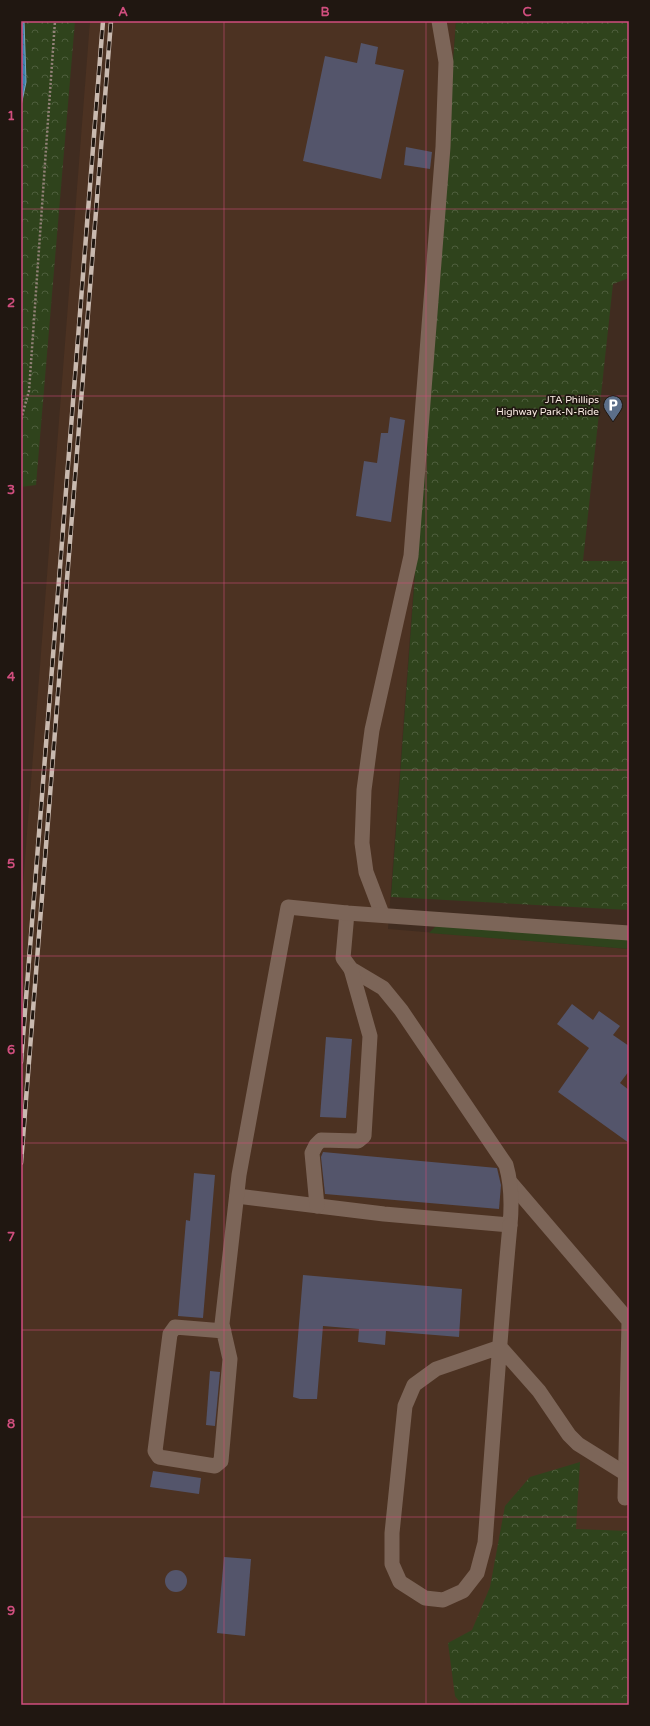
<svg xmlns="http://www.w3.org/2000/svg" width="650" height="1726" viewBox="0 0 650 1726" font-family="'Varela Round',sans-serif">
	<defs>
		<pattern id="forest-crowns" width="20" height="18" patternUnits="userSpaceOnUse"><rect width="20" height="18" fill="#2f431c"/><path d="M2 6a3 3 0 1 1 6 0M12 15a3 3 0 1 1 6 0" fill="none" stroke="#4e5e3d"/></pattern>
		<pattern id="water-waves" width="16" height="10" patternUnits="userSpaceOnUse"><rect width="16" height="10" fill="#3a83b0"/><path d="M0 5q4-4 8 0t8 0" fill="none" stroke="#416b85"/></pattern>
	</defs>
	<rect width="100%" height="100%" fill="#402c20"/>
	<path fill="#4c3222" d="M90,21h366l-68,908 241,20v756h-608v-794z"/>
	<path fill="#2f431c" d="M438,924l191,16v9l-200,-16z"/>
	<g fill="url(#forest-crowns)">
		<path d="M21,21h54l-39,464 -15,2z"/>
		<path d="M456,21h152l21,2v255l-16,6 -30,277h46v349l-238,-13z"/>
		<path d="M580,1462l-4,67 53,2v174h-167l-7,-9 -7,-53 24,-13 18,-43 15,-81 25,-29z"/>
	</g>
	<path fill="url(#water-waves)" stroke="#74a3c0" d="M21,21h3l2,61 -5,24z"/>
	<g fill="#54556b">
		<path d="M361,43l17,4 -3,17 29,6 -23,109 -78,-18 22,-105 32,7z"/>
		<path d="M406,147l26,5 -2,17 -26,-4z"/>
		<path d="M390,417l15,3 -14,102 -35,-6 8,-55 13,2 4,-30h7z"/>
		<path d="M572,1004l21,16 6,-9 21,15 -7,9 16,11v25l-9,12 9,7v53l-71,-51 31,-44 -32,-24z"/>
		<path d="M326,1037l26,2 -6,79 -26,-1z"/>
		<path d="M323,1152l174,16 4,17 -2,24 -174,-15 -4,-37z"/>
		<path d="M194,1173l21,2 -12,143 -25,-2 8,-96 4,1z"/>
		<path d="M303,1275l159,14 -3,48 -73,-6 -1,14 -27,-3 1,-13 -36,-3 -6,73h-17l-7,-2z"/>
		<path d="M210,1371l10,1 -5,54 -9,-1z"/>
		<path d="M153,1471l48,7 -2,16 -49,-7z"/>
		<path d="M224,1557l27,2 -6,77 -28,-3z"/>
		<circle cx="176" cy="1581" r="11"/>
	</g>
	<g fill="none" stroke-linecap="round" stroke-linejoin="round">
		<path stroke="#938278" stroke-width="2.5" stroke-dasharray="2 2" stroke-linecap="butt" d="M21,419l8,-28 26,-370"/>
		<g stroke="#7c6558" stroke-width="15">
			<path d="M382,914l-16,-42 -4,-29 2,-53 8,-60 39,-174 32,-409 3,-85 -7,-41"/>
			<path d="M511,1183l118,138 -4,177"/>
			<path d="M237,1196l147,18 126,11c2,-21 2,-39 -4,-60l-105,-155 -18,-22 -32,-19 -8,-11 4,-45"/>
			<path d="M317,1206l-5,-53 4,-8 5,-5 37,1 6,-5 6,-100 -19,-67"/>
			<path d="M510,1225c-10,106 -17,212 -25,318l-8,30 -14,18 -20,9 -18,-2 -25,-16 -8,-18v-31l13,-127 9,-21 22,-16 64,-22 39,44 30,44 9,9 48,30"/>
			<path d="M224,1331l-49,-4 -5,7 -15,117 4,6 56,9 6,-5 9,-102 -8,-35 17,-149 49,-268 59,6 282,20"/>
		</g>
		<defs>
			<g id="rail">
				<path d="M21,1062l82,-1041"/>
				<path d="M21,1163l90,-1142"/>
			</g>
		</defs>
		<use href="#rail" stroke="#c9bab0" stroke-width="4.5"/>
		<use href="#rail" stroke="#201711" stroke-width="3" stroke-dasharray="9" stroke-linecap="butt"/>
	</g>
	<path fill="none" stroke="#d04e7e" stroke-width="1" stroke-opacity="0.55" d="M224,21v1684M426,21v1684M21,209h608M21,396h608M21,583h608M21,770h608M21,956h608M21,1143h608M21,1330h608M21,1517h608"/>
	<defs>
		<symbol id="parking-pin" viewBox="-11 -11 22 30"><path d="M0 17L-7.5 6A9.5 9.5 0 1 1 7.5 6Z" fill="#5c6f8a" stroke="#201711"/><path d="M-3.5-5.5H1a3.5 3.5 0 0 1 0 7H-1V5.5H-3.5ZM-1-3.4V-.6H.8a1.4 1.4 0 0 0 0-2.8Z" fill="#fff"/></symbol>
	</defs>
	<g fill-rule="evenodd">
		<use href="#parking-pin" x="602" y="394" width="22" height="30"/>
	</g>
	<g text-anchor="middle" stroke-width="3.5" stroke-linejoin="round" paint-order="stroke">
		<g font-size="10" fill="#fceee6" stroke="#201711" text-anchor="end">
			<text x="599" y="403">JTA Phillips<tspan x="599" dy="12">Highway Park-N-Ride</tspan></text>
		</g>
	</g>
	<rect width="650" height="1726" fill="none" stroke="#201711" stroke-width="44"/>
	<rect x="22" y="22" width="606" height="1682" fill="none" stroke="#d04e7e" stroke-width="1.5"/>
	<g font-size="13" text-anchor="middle" font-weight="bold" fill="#d04e7e">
		<text x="123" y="16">A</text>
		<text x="325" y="16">B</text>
		<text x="527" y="16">C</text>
		<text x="11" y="120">1</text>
		<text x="11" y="307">2</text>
		<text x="11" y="494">3</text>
		<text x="11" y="681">4</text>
		<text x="11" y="868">5</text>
		<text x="11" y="1054">6</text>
		<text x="11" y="1241">7</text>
		<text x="11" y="1428">8</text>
		<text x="11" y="1615">9</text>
	</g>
</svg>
